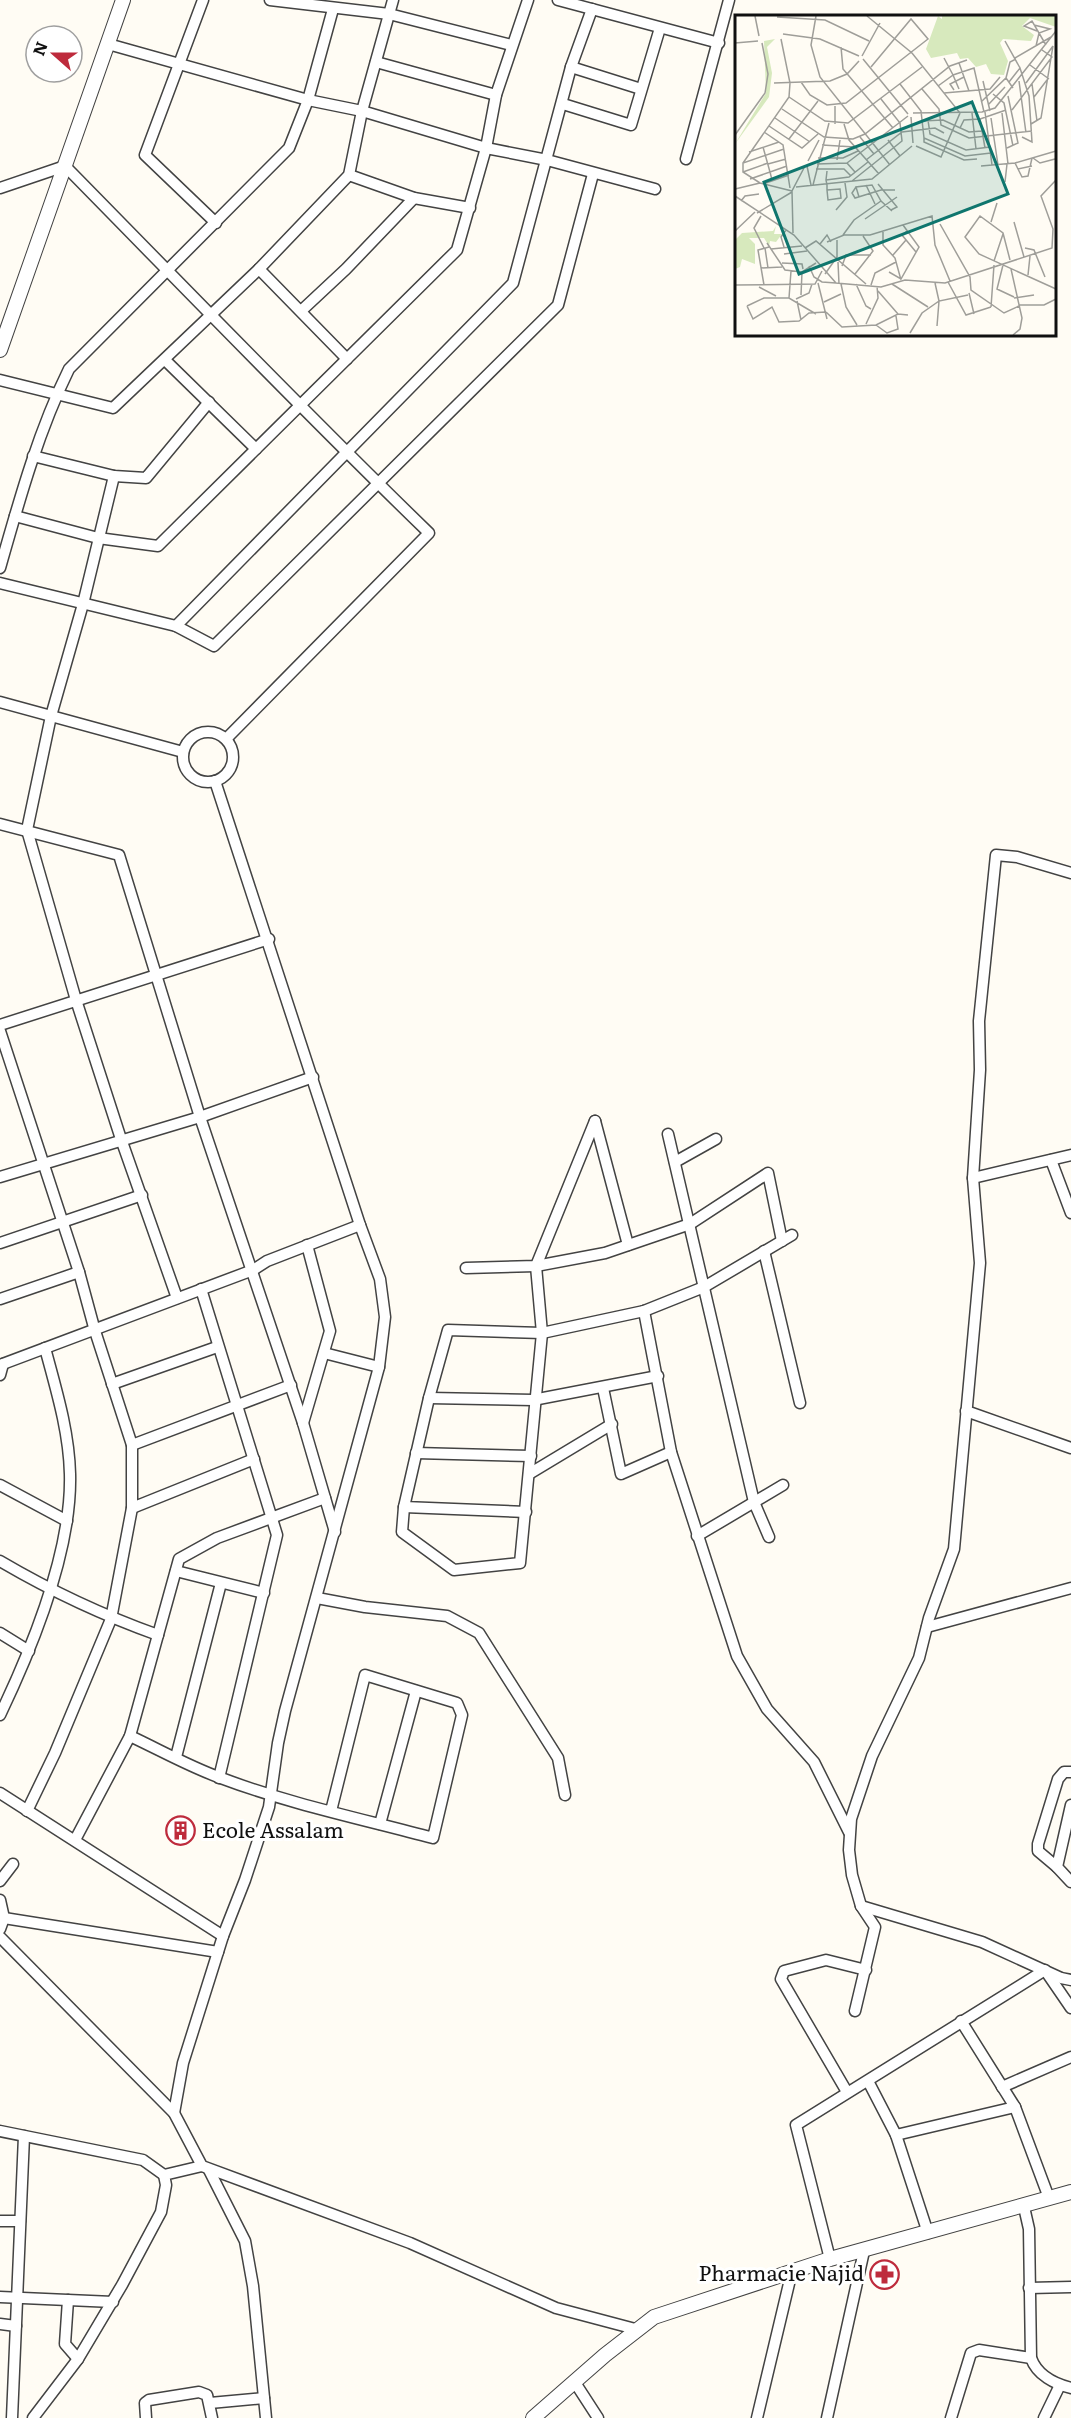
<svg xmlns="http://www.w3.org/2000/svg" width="1071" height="2418" viewBox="0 0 1071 2418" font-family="Literata,serif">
	<rect width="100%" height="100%" fill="#fffcf4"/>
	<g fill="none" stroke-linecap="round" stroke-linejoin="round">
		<defs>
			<g id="minor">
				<path d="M203,0l-58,155 71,68"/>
				<path d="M270,0l119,14 122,31"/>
				<path d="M558,0l161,43"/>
				<path d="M108,44l200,56 54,11 124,37 61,12 108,29"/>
				<path d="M376,62l120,33"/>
				<path d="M571,67l70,22"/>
				<path d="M563,104l68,21 29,-97"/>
				<path d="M686,159l43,-159"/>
				<path d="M349,175l65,23 56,10"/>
				<path d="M0,188l65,-22c121,123 240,247 364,367l-203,206"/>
				<path d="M259,269l88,90"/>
				<path d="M301,311l45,-42 68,-71"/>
				<path d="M165,360l91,89"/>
				<path d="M0,380l113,28 146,-139 90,-94 13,-64 31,-111"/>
				<path d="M33,456l81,20 32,2 63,-76"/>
				<path d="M114,476l-31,128 -32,112 -24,114 49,170 45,139 56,159"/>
				<path d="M15,516l83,22 60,8 299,-296 29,-102 10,-53 32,-95"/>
				<path d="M0,568c19,-67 38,-136 69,-199l220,-221 19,-48 25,-91"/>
				<path d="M0,583l176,43 337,-343 58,-216 21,-58"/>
				<path d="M176,626l38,20 344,-341 35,-131"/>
				<path d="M0,702l183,50"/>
				<circle cx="208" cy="757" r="25"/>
				<path d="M0,824l119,31 81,262 103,306 32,109"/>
				<path d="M0,1025l269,-86"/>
				<path d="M0,1031l79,241 16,59 37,114v63l122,-49"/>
				<path d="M595,1121l33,124"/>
				<path d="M668,1134l86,368 15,35"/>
				<path d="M1051,1160l20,53"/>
				<path d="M675,1162l41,-23"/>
				<path d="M0,1177l200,-60 113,-40"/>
				<path d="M973,1178l98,-23"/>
				<path d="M0,1243l142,-48"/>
				<path d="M764,1251l36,152"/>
				<path d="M466,1268l70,-2 69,-13 85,-29 78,-51 14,68"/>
				<path d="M201,1289l76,246 -58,243"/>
				<path d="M0,1299l79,-27"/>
				<path d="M644,1311l27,141 66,204 30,53 47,53 35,70"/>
				<path d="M324,1353l55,14"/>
				<path d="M0,1365l253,-95 14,-9 93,-36"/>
				<path d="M0,1375l3,-11"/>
				<path d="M112,1384l105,-37"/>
				<path d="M603,1388l18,86 50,-22"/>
				<path d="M429,1398l104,2 125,-24"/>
				<path d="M966,1411l105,37"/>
				<path d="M303,1423l27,-92 -23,-86"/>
				<path d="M132,1445l159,-60"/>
				<path d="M416,1453l115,3"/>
				<path d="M529,1474l83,-50"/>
				<path d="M0,1485l67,36"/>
				<path d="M404,1507l-2,25 52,38 66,-7 22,-230 -6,-67 59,-145"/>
				<path d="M526,1512l-122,-5 25,-109 19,-68 94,3 102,-22 60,-24 88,-52"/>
				<path d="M697,1536l86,-51"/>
				<path d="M0,1561c51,30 102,54 158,74"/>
				<path d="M176,1571l88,22"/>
				<path d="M317,1598l48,9 82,9 32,17 79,125 7,37"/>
				<path d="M927,1627l144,-39"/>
				<path d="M0,1633l29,18"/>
				<path d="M0,1715c33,-69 72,-164 70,-241 -1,-43 -14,-85 -25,-126"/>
				<path d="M130,1736c30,14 60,31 91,42 69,26 141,41 212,60l29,-123 -5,-12 -92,-28 -34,136"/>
				<path d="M176,1757l45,-174"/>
				<path d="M0,1793l223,143"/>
				<path d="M1071,1805l-14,62 14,15"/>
				<path d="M27,1811l28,-58 56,-134 21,-111"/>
				<path d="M380,1824l36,-133"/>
				<path d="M75,1840l55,-104 49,-177 38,-21 108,-40"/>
				<path d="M1057,1867l-19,-16v-7l20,-65 6,-7h7"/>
				<path d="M0,1881l13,-17"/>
				<path d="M0,1900l4,18 -4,11"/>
				<path d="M861,1906l121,36 79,36 10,2"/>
				<path d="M4,1918l214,34"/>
				<path d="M0,1937l174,176 28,53 208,77 146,65 83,22"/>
				<path d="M1047,1973l24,35"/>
				<path d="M855,2011l20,-84 -14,-21 -9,-31 -3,-25 2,-31 21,-63 47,-98 10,-40 25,-69 26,-286 -7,-85 7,-108 -1,-49 17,-166 21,2 54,16"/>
				<path d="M961,2021l54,86 34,91"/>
				<path d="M868,2081l28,54 32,98"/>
				<path d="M1002,2087l69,-30"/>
				<path d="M847,2092l-66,-113 3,-8 42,-11 40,10"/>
				<path d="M174,2113l9,-50 40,-127 22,-56 24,-73 9,-64 7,-32 94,-344 6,-50 -5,-38 -20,-54 -145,-444"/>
				<path d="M0,2131l143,29 21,15"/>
				<path d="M896,2135l119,-28"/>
				<path d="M209,2170l36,71 8,45 13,132"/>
				<path d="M1024,2207l5,22 2,129c6,17 24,26 40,30"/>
				<path d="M0,2221h20"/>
				<path d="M830,2259l-34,-134 249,-155"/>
				<path d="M1029,2288l42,-1"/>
				<path d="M0,2297l113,5"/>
				<path d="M68,2300l-3,44 13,15"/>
				<path d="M0,2324l16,2"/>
				<path d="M574,2381l24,37"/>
				<path d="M210,2403l54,-5"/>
				<path d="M12,2418l12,-282"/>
				<path d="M33,2418l45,-59 44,-74 39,-73 5,-27 -2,-10 38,-9"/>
				<path d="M146,2418l-1,-15 4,-3 50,-8 8,3 5,23"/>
				<path d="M757,2418l35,-147"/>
				<path d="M827,2418l37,-167"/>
				<path d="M951,2418l20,-65 8,-3 52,8"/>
				<path d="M1044,2418l16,-33"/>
			</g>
			<g id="tertiary">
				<path d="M0,350l123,-350"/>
				<path d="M533,2418l72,-63 49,-38 176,-58 241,-67"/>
			</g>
		</defs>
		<use href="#minor" stroke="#434343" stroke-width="13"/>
		<use href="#tertiary" stroke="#434343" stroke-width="16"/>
		<use href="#minor" stroke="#fff" stroke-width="10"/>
		<use href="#tertiary" stroke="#fff" stroke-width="14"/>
	</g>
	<defs>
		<symbol id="building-ring" viewBox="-11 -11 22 22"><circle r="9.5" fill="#fff" stroke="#be2b3c" stroke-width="1.5"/><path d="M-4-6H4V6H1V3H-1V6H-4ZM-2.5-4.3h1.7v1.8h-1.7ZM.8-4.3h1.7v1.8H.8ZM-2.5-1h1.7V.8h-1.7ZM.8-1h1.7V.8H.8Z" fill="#be2b3c"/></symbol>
		<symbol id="pharmacy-ring" viewBox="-11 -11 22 22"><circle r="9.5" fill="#fff" stroke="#be2b3c" stroke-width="1.5"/><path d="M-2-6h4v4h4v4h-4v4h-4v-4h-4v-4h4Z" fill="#be2b3c"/></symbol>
	</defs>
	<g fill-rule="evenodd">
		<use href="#building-ring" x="164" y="1814" width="33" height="33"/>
		<use href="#pharmacy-ring" x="868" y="2258" width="33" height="33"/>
	</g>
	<g text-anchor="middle" stroke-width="6" stroke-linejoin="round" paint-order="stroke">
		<g font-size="21" fill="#101010" stroke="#fff" text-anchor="start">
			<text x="202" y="1838">Ecole Assalam</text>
			<text x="864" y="2281" text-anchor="end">Pharmacie Najid</text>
		</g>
	</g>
	<g transform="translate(735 15)">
		<rect width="321" height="321" fill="#fffcf4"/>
		<path d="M203,1l4,3v-3h114v11l-26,-9 -8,8 12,9 -3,6 -28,-2 -3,4 8,18 -4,14 -13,-1 -5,-10 -10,3 -8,-9 -8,1 -3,-6 -26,5 -5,-9zM40,24l-8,8 5,26 -3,24 -34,47 31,-51 -2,-52zM41,211l-2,8h8l-6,8 -6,-1 -1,5 -5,-8h-15l6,6v20l-13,-5 -2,8 -5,2v-29l7,-7 31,-2z" fill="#d7e9bd"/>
		<path fill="none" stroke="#9f9e99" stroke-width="1.5" d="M20,1l4,20M81,1l-5,29 9,32 70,88M132,1l45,37 48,60 -19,44 -25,-11M42,2l48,3 44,21M299,10l16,4 -11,4 -3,13M302,16l-13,-5 8,-5 14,24M48,19l37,5 39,17M270,26l15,27M0,28l23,-2M106,32l2,22 50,59M127,41l18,-33M280,43l36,-21M128,44l45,55M224,48l10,28M295,50l19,14M271,63l4,-16 6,-3M248,66l7,30M284,66l7,52M66,67l9,13 17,10 19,-2 82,-64 -17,-20 -40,48M274,67l11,-14 9,28 3,46 -10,-5M39,68l56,-2 17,-7 12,-13M291,68l27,-37M165,69l21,27 3,27 41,18 26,-3M297,69l5,37M203,71l15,-11 -9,-17M187,74l17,20 2,16 28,13 63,-7M224,74l-6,-14 21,-7 10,44M219,75l-4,-6 14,-7M209,78l46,-4 10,-12M258,79l11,9 9,43M54,82l36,24 23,2 74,-56M299,82l13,-17M246,87l25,-24 7,10M253,90l17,-18M100,91v18M47,94l42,28 29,2 12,-5 85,-68 17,-6M277,95l40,-53 -10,-7M250,97l7,53M178,98l69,-1 13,-4 61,-77M237,98l4,36M267,98l6,51M176,102l2,26M40,103l35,24M256,103l7,47M193,105l2,14 36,16 24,-3M187,106l21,-1 26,12 13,-1M109,109l5,16 30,34M296,109l10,-6 12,-72M34,111l33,22 16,-14M225,113l4,-8 16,-1M29,117l19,13 7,43M0,120l30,-42 3,-19 -6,-31M125,122l14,17M189,123v4l40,18 13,-1M54,124l29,-38M153,125l12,16M87,130l33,2M250,133l-5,-29 26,-9M272,133l11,-5 -10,-47M49,134l-41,14v9l17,11 32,8M14,137l30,-10M83,143h25l15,-7M298,143l7,5 15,-4M102,145l3,-20M131,145l36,-28 33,-4 9,5M73,146l11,-21M8,148l46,-66 1,-14 -9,-44M280,148l3,6 14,-3M33,149l18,-5M82,149l30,-1M72,151l4,19M246,151l34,-3 41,-12M81,154h28l7,7M283,154l4,8 6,-1 4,-18M92,156l-1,9 1,5v5l1,10 13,-2 -1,-9 -13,1M8,157l25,-9M120,157l-8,-9 61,-47M15,164l20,-7 -7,-25M37,165l-2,-8 17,-6M91,165l23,-3 19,-15M117,166l50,-40 -2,-18 -19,-24M270,167l2,-18M28,169l26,-9M143,169l19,23 -6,3M78,170l16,-62M131,170l9,19M61,172l76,-8 40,-33M121,172l-4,6 3,5 26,-8h14M0,174l25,-6M0,181l59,39 42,48 45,4 24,-7 40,3 107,-35 1,-19 -12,-33 15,-16M124,182l-3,-10 16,-2 9,16 11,10M6,186l4,-5 14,-2M101,195l11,-13 -2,-14M22,198l35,-21M26,201l-7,12 10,20M130,204l32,-22M256,207l6,-19M279,207l10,35M205,209l30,53 1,13 33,23 15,-7M0,216l20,-19M172,216l-5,4 14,17M148,217v13l12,13 6,22M58,218l-1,-42 13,-25M108,220l11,-15 27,-19M92,227l17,-7h26l62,-19 3,29 15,36M32,228l18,27 17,2 14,-9M85,229l7,-9 4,7M49,232l-3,-10 5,-7M30,233l3,20M70,233l11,-7 50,43M290,233l9,2 11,27M36,234l31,-3M49,239l23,-3M158,240l13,-15M275,245l-7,-27 -23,-17 -15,21 14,17 77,35M259,246l9,-27M103,247l1,22M47,248l20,1 1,5M268,250l-6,24 17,8M74,251l5,11 8,5 14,1M107,251l4,-11h25M26,253l21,-1M276,254l11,49 -2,11 -7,6M154,257l12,7 18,-32 -16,-22M90,259l12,-17v-17M120,259l18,-23 -10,-15M293,260l2,-19M213,267l18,33 25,-8M83,268l9,36M106,269l5,23 11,18M121,269l10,22 5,3M157,269l36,23M0,270l80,-1 7,-13M29,270l-6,-35 11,-3M136,270l4,-12 21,-11M24,272l17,9M143,276l20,23M234,278l5,21M66,280l1,-23M54,283l2,-27M279,283l20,-3M61,284l13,-6 3,-9M62,286l4,19M89,287l17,-8M284,290h25l12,-6M12,291l6,13 19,-12 7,15 20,-1 10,-8 17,-1M12,291l17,-8h25l27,16M256,292l3,-42M91,297l16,15 34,-2 22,-11 10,1M131,309l12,-26 -1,-12M141,310l11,8 11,-4 -2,-13M202,311l2,-25 29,-6M175,318l12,-20 17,-12 -4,-18"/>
		<path fill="#0f766e" fill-opacity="0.15" stroke="#0f766e" stroke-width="3" d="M237,87l36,92 -209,80 -35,-92z"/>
		<rect width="321" height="321" fill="none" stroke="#101010" stroke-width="3"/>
	</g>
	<g transform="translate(54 54) rotate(291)"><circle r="28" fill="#ffffff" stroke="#9f9f9f" stroke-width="1.5"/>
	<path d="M0-4.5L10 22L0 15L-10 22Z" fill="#be2b3c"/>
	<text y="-9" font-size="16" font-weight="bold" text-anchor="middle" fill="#101010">N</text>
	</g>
</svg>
